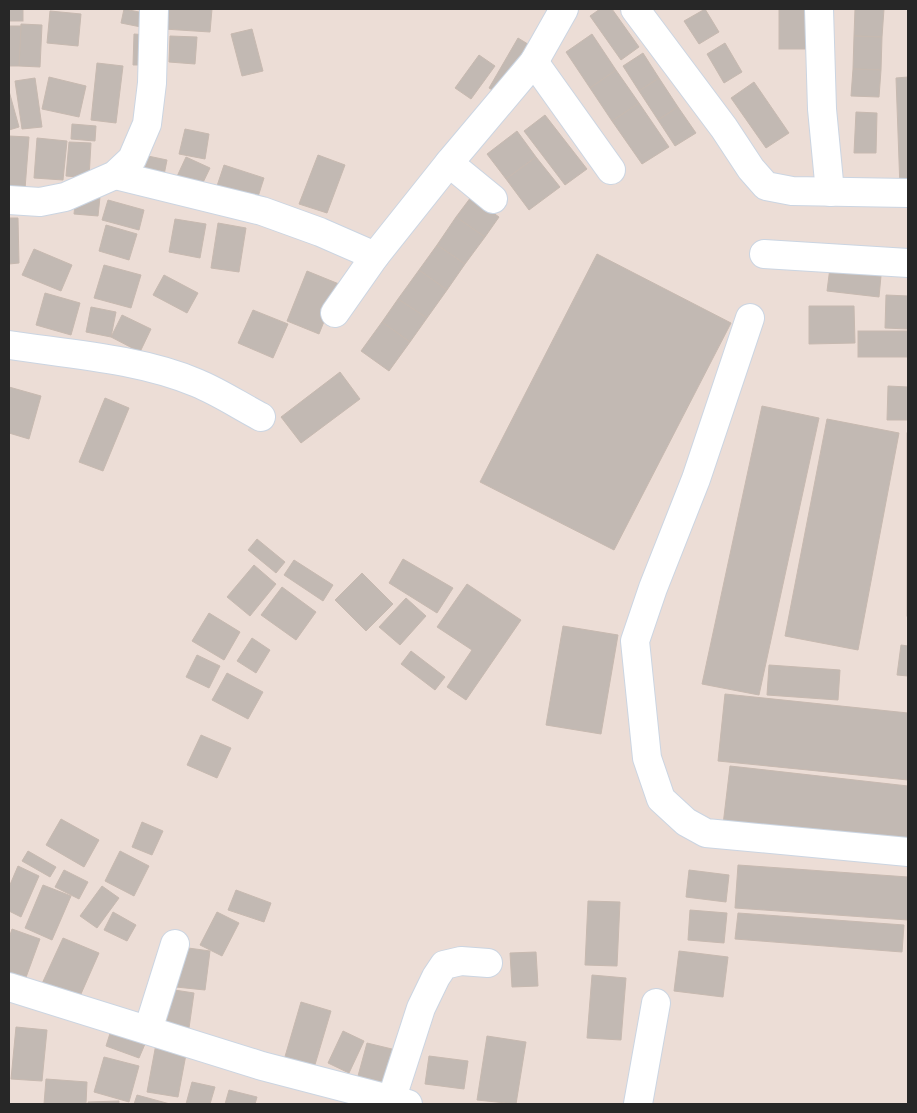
<svg xmlns="http://www.w3.org/2000/svg" width="917" height="1113" viewBox="0 0 917 1113" font-family="Manrope,sans-serif">
	<rect width="100%" height="100%" fill="#ecddd6"/>
	<g fill="#c2b9b3" stroke="#c7b9b0">
		<rect x="9" y="9" width="14" height="12"/>
		<path d="M124,9l25,5 -3,14 -25,-5z"/>
		<path d="M165,9h47l-2,23 -46,-3z"/>
		<path d="M600,9h12l27,38 -18,13 -31,-44z"/>
		<path d="M705,9l14,23 -20,12 -15,-23z"/>
		<rect x="779" y="9" width="31" height="40"/>
		<path d="M855,9h29l-2,28 -28,-1z"/>
		<path d="M50,11l31,3 -3,32 -31,-3z"/>
		<path d="M21,24l21,1 -2,42 -21,-1z"/>
		<path d="M9,26h12l-2,40h-10z"/>
		<path d="M252,29l11,42 -21,5 -11,-42z"/>
		<path d="M134,34l14,1 -1,30h-14z"/>
		<path d="M592,34l24,36 -26,18 -24,-36z"/>
		<path d="M170,36l27,1 -2,27 -26,-2z"/>
		<path d="M854,36l28,1 -1,33 -28,-1z"/>
		<path d="M518,38l13,8 -28,50 -14,-8z"/>
		<path d="M725,43l17,29 -18,11 -17,-29z"/>
		<path d="M643,53l16,25 -20,13 -16,-25z"/>
		<path d="M479,55l16,11 -24,33 -16,-11z"/>
		<path d="M97,63l26,3 -7,57 -25,-3z"/>
		<path d="M853,69l28,1 -2,27 -28,-1z"/>
		<path d="M616,70l23,33 -27,18 -22,-33z"/>
		<path d="M49,77l37,9 -7,31 -37,-8z"/>
		<path d="M908,77v111h-8l-4,-110z"/>
		<path d="M35,78l7,49 -20,2 -7,-48z"/>
		<path d="M659,78l19,29 -20,13 -19,-29z"/>
		<path d="M754,82l35,51 -23,15 -35,-50z"/>
		<path d="M9,91l10,36 -10,3z"/>
		<path d="M639,103l30,44 -27,17 -30,-43z"/>
		<path d="M678,107l18,26 -21,13 -17,-26z"/>
		<path d="M856,112l21,1 -1,40h-22z"/>
		<path d="M545,115l42,54 -22,16 -41,-54z"/>
		<path d="M72,124l24,2 -1,15 -24,-2z"/>
		<path d="M185,129l24,5 -4,25 -26,-5z"/>
		<path d="M517,131l19,26 -30,22 -19,-25z"/>
		<path d="M9,136l20,1 -4,52 -16,-1z"/>
		<path d="M37,138l30,3 -4,39 -29,-2z"/>
		<path d="M69,142l22,1 -2,35 -23,-2z"/>
		<path d="M318,155l27,10 -18,48 -28,-9z"/>
		<path d="M148,156l19,4 -4,20 -20,-4z"/>
		<path d="M186,157l24,11 -13,27 -23,-12z"/>
		<path d="M536,157l24,30 -31,23 -23,-31z"/>
		<path d="M224,165l40,13 -8,25 -40,-14z"/>
		<path d="M76,195l24,2 -2,19 -24,-2z"/>
		<path d="M471,197l28,20 -14,20 -29,-20z"/>
		<path d="M108,200l36,10 -5,20 -37,-10z"/>
		<path d="M456,217l29,20 -20,27 -28,-19z"/>
		<path d="M9,218h9l1,45 -10,1z"/>
		<path d="M175,219l31,5 -6,34 -31,-6z"/>
		<path d="M218,223l28,5 -7,44 -28,-4z"/>
		<path d="M106,225l31,9 -8,26 -30,-9z"/>
		<path d="M437,245l28,19 -18,26 -28,-20z"/>
		<path d="M34,249l38,16 -11,26 -39,-16z"/>
		<path d="M597,254l134,69 -117,227 -134,-68z"/>
		<path d="M831,260l51,5 -3,32 -52,-6z"/>
		<path d="M104,265l37,10 -10,33 -37,-10z"/>
		<path d="M419,270l28,20 -20,28 -29,-19z"/>
		<path d="M307,271l32,13 -20,50 -32,-13z"/>
		<path d="M164,275l34,18 -11,20 -34,-18z"/>
		<path d="M45,293l35,10 -9,32 -35,-10z"/>
		<path d="M886,295l22,1v33l-23,-1z"/>
		<path d="M398,299l29,19 -17,24 -28,-20z"/>
		<path d="M809,306h45l1,37 -46,1z"/>
		<path d="M91,307l25,5 -5,25 -25,-5z"/>
		<path d="M253,310l35,14 -15,34 -35,-15z"/>
		<path d="M122,315l29,14 -11,23 -29,-15z"/>
		<path d="M382,322l28,20 -21,29 -28,-20z"/>
		<rect x="858" y="331" width="50" height="26"/>
		<path d="M340,372l20,27 -59,44 -20,-26z"/>
		<path d="M888,386l20,1v33h-21z"/>
		<path d="M9,387l32,9 -12,43 -20,-6z"/>
		<path d="M105,398l24,10 -26,63 -24,-9z"/>
		<path d="M762,406l57,12 -60,277 -57,-11z"/>
		<path d="M827,419l72,14 -41,217 -73,-14z"/>
		<rect x="907" y="433" width="1" height="183"/>
		<path d="M257,539l28,23 -9,11 -28,-23z"/>
		<path d="M403,559l50,29 -16,25 -48,-30z"/>
		<path d="M294,560l39,25 -10,16 -39,-26z"/>
		<path d="M254,565l22,19 -26,32 -23,-19z"/>
		<path d="M362,573l31,31 -27,27 -31,-31z"/>
		<path d="M467,584l54,36 -55,80 -19,-13 25,-37 -35,-23z"/>
		<path d="M282,587l34,25 -20,28 -35,-25z"/>
		<path d="M406,598l20,18 -26,29 -21,-18z"/>
		<path d="M209,613l31,19 -16,28 -32,-19z"/>
		<path d="M563,626l55,9 -17,99 -55,-9z"/>
		<path d="M252,638l18,12 -14,23 -19,-12z"/>
		<path d="M901,645l7,1v30l-11,-1z"/>
		<path d="M411,651l34,26 -10,13 -34,-26z"/>
		<path d="M197,655l23,11 -11,22 -23,-11z"/>
		<path d="M769,665l71,5 -2,30 -71,-5z"/>
		<path d="M227,673l36,19 -15,27 -36,-19z"/>
		<path d="M725,694l183,19v67l-190,-19z"/>
		<path d="M201,735l30,13 -14,30 -30,-13z"/>
		<path d="M730,766l178,20v60l-185,-21z"/>
		<path d="M61,819l38,21 -15,27 -38,-22z"/>
		<path d="M142,822l21,9 -11,24 -20,-8z"/>
		<path d="M28,851l28,16 -6,10 -28,-16z"/>
		<path d="M120,851l29,15 -15,30 -29,-15z"/>
		<path d="M738,865l170,12v43l-173,-12z"/>
		<path d="M18,866l21,10 -18,41 -12,-6v-24z"/>
		<path d="M64,870l24,12 -9,17 -24,-12z"/>
		<path d="M689,870l40,5 -3,27 -40,-5z"/>
		<path d="M43,885l28,11 -19,44 -27,-12z"/>
		<path d="M102,886l17,12 -22,30 -17,-12z"/>
		<path d="M236,890l35,13 -7,19 -36,-12z"/>
		<path d="M588,901l32,1 -3,64 -32,-1z"/>
		<path d="M690,910l37,3 -3,30 -36,-3z"/>
		<path d="M113,912l23,13 -9,16 -23,-11z"/>
		<path d="M217,912l22,11 -17,33 -22,-11z"/>
		<path d="M738,913l166,12 -2,27 -167,-13z"/>
		<path d="M12,929l28,10 -15,41 -16,-7v-35z"/>
		<path d="M63,938l36,15 -22,50 -37,-15z"/>
		<path d="M181,947l29,4 -5,39 -29,-3z"/>
		<path d="M679,951l49,6 -5,40 -49,-6z"/>
		<path d="M536,952l2,34 -26,1 -2,-34z"/>
		<path d="M592,975l34,3 -5,62 -34,-2z"/>
		<path d="M168,989l26,4 -6,42 -27,-4z"/>
		<path d="M301,1002l30,9 -17,57 -30,-8z"/>
		<path d="M113,1024l35,13 -9,21 -33,-12z"/>
		<path d="M16,1027l31,3 -5,51 -31,-2z"/>
		<path d="M343,1031l21,10 -15,32 -21,-10z"/>
		<path d="M487,1036l39,6 -10,62 -39,-4z"/>
		<path d="M367,1043l25,6 -9,33 -25,-6z"/>
		<path d="M156,1044l31,5 -9,48 -31,-5z"/>
		<path d="M429,1056l39,5 -4,28 -39,-5z"/>
		<path d="M104,1057l35,9 -10,36 -35,-10z"/>
		<path d="M46,1079l41,3 -1,22h-42z"/>
		<path d="M192,1082l23,5 -5,17h-24z"/>
		<path d="M229,1090l28,7 -2,7h-30z"/>
		<path d="M137,1095l33,9h-36z"/>
		<path d="M119,1101v3h-31v-2z"/>
	</g>
	<g fill="none" stroke-linecap="round" stroke-linejoin="round">
		<defs>
			<g id="minor">
				<path d="M635,9l89,119 27,41 15,17 26,5 116,2"/>
				<path d="M819,9l3,100 8,83"/>
				<path d="M534,62l77,108"/>
				<path d="M449,163l44,36"/>
				<path d="M115,175l147,36 58,21 55,24"/>
				<path d="M9,200l31,2 25,-5 50,-22 17,-16 15,-35 5,-41 2,-74"/>
				<path d="M764,254l144,9"/>
				<path d="M335,313l40,-57 74,-93 85,-101 30,-53"/>
				<path d="M750,318l-54,161 -43,109 -18,53 12,117 14,41 25,23 20,11 202,19"/>
				<path d="M9,345c60,9 132,14 188,38 22,9 43,23 64,34"/>
				<path d="M9,987l253,79 146,38"/>
				<path d="M148,1030l27,-86"/>
				<path d="M390,1104l31,-96 15,-31 8,-12 17,-4 27,2"/>
				<path d="M638,1104l18,-101"/>
			</g>
		</defs>
		<use href="#minor" stroke="#cbd5e2" stroke-width="30"/>
		<use href="#minor" stroke="#fff" stroke-width="28"/>
	</g>
	<rect width="917" height="1113" fill="none" stroke="#272727" stroke-width="20"/>
</svg>
